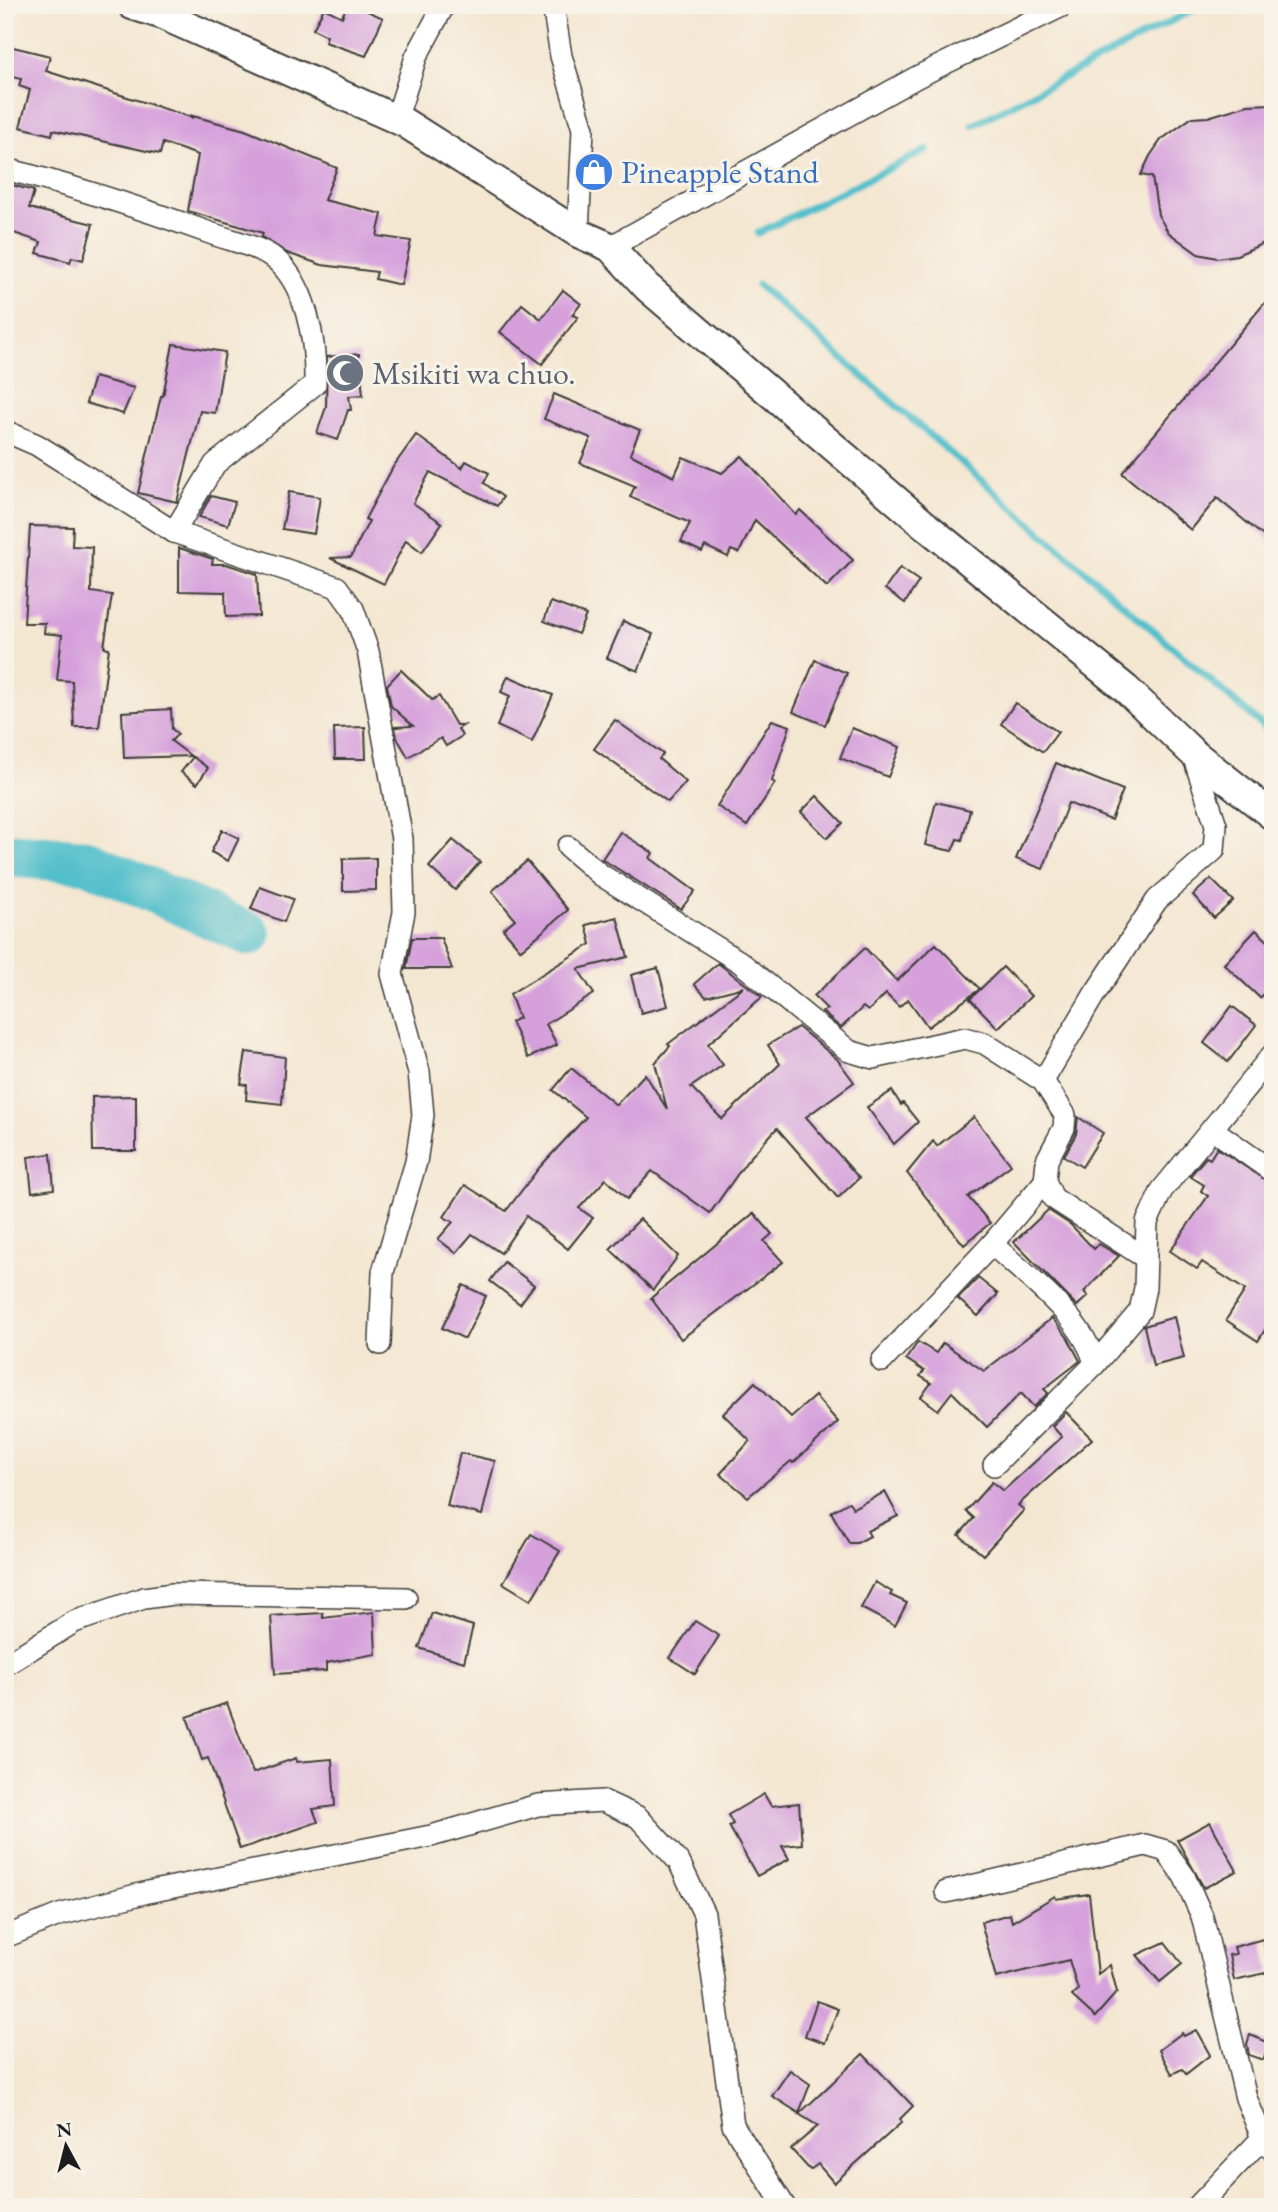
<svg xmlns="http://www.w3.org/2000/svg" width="1278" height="2212" font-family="'EB Garamond',serif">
<rect width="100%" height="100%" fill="#f7f3e8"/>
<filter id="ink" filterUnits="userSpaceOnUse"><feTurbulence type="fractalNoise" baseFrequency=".0143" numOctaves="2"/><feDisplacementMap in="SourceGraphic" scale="14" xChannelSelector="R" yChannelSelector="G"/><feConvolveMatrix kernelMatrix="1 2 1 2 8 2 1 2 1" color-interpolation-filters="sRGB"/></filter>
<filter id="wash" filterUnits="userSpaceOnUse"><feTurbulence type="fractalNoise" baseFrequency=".00686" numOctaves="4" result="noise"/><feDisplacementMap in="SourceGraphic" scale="28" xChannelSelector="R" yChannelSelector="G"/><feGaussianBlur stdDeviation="1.57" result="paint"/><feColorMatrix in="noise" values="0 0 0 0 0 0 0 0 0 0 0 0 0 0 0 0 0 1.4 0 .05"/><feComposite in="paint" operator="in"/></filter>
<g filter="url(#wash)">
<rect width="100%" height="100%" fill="#f4e7d2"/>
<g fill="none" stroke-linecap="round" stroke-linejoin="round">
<g stroke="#52bfcb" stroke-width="7">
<polyline points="973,125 1202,5"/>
<polyline points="758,233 927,150"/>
<polyline points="758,285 1273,735"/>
</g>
<polyline stroke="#52bfcb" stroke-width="44" points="5,855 86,861 249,934"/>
</g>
<g id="blocks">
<g fill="#d6a1db">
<polygon points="347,5 354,5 383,18 366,56 325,42 327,36 313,29 324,8 342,17"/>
<polygon points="5,45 50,56 46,71 193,118 189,115 245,130 337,168 324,200 382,214 377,236 411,241 401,285 375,279 377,272 322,265 287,253 262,237 263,233 188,211 198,155 163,143 160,154 53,130 52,135 20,127 30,90 19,86 21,79 5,75"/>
<polygon points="1273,104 1273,239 1237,255 1217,258 1198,254 1168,232 1158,215 1152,177 1141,175 1150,156 1161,140 1191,118 1208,117 1248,105"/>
<polygon points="5,183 34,191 29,208 93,224 83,260 72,257 70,262 37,253 41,242 5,230"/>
<polygon points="563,290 581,304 572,315 578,317 542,364 500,332 522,304 541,319"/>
<polygon points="1273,293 1273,544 1217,498 1191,530 1122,473"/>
<polygon points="173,344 225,352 215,413 200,411 177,502 138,493 161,396 163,396"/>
<polygon points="359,354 363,395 349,396 351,410 348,410 338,440 317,433 326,407 327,357"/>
<polygon points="94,377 134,388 123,414 86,403"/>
<polygon points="554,394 640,430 630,454 674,477 683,457 722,473 742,456 796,515 800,510 853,560 827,587 755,520 739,553 731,550 728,557 705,546 702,552 681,542 690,523 630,497 635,486 580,463 591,438 544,419"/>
<polygon points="416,435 462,468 466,461 489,473 484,483 503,497 497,506 430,472 413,503 442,523 422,552 406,540 384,584 330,558 351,557 369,521 365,519 393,467"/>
<polygon points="289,492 320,497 314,534 282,529"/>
<polygon points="211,496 235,502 228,525 199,517"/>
<polygon points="30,526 73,527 72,546 92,547 91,592 112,595 104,647 109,648 99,727 74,727 72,681 57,680 62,635 44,633 45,623 24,623"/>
<polygon points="179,548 213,559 212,564 226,564 257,574 259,616 226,617 225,592 179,591"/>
<polygon points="900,568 919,581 905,603 885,589"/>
<polygon points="551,602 586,615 578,634 544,621"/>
<polygon points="623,621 653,634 638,671 607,658"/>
<polygon points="815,660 847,673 825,725 793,712"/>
<polygon points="401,670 432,700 439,696 456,725 464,725 458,729 462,736 446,746 441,738 408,757 397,738 395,727 413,726 391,706 387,685"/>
<polygon points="508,676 553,695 532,742 497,726 510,696 501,692"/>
<polygon points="1015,703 1058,732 1043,752 1001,724"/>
<polygon points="171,709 172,729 178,734 171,741 191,756 124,758 122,712"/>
<polygon points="615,720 663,754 659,759 686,782 668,802 594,749"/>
<polygon points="772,720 790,726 772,781 775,783 747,826 717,806"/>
<polygon points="365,727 366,759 335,759 334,728"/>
<polygon points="852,728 900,747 888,777 840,758"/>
<polygon points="193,757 208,768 197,784 181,772"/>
<polygon points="1056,763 1123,790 1111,820 1068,803 1043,869 1016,859"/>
<polygon points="817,796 843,823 827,838 801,812"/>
<polygon points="936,802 970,810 962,840 957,839 952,851 925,845"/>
<polygon points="222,830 239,838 228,861 211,852"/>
<polygon points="620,832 653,853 650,858 695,891 681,909 602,859"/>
<polygon points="453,840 480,862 455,890 429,867"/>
<polygon points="376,858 376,890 343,891 343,859"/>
<polygon points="527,861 568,910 521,950 503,929 515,919 492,891"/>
<polygon points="1211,879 1233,901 1214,918 1193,895"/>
<polygon points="260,887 293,899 284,922 251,909"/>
<polygon points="617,917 628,957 578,969 594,994 546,1024 557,1045 528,1058 511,1022 519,1018 510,994 591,944 586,925"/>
<polygon points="1256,930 1273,946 1273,984 1260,998 1224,964"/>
<polygon points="412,938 441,938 452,969 406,969"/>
<polygon points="936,944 980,989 928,1027 908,999 899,1007 886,994 868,1011 863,1007 841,1028 822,1012 827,1009 814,996 865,948 897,981"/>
<polygon points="718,963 762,997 708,1044 723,1065 691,1087 722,1119 780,1064 768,1045 798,1027 837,1059 854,1082 806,1117 859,1178 838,1198 777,1128 747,1161 710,1213 652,1171 627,1199 606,1179 579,1208 593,1218 568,1249 526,1216 501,1253 472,1234 456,1253 438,1239 453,1222 444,1217 465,1185 506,1211 539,1168 586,1117 553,1090 571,1068 616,1105 645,1074 667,1109 655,1063 670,1046 668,1044 744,987 706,997 694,984"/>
<polygon points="1003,967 1031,996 998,1028 970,999"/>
<polygon points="658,968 668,1006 641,1013 631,975"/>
<polygon points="1232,1006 1256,1025 1228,1062 1204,1043"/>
<polygon points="246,1052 285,1057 282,1104 246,1100 247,1085 241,1084"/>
<polygon points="892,1091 901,1105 903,1103 918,1122 894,1144 867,1107"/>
<polygon points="136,1096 136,1151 93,1151 92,1097"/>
<polygon points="974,1117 1011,1165 968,1197 990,1223 964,1245 907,1173 933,1141 937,1146"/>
<polygon points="1078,1117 1103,1133 1082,1167 1064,1156 1076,1134"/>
<polygon points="1217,1148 1273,1185 1273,1317 1258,1341 1226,1320 1245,1290 1202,1262 1197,1269 1170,1251 1208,1196 1201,1191 1204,1185 1190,1176 1206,1157 1210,1159"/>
<polygon points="51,1154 54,1189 32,1192 28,1157"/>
<polygon points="1048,1210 1071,1225 1094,1249 1099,1244 1119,1256 1084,1292 1088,1296 1077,1306 1014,1242"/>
<polygon points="754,1213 772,1234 764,1241 783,1262 681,1339 651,1298"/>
<polygon points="640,1219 678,1256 653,1290 610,1249"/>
<polygon points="504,1262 534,1285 520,1304 490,1281"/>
<polygon points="978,1278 998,1294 978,1316 958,1299"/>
<polygon points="463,1285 486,1296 465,1339 442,1328"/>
<polygon points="1174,1317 1184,1358 1153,1366 1144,1326"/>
<polygon points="1052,1318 1068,1338 1080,1361 1044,1389 1048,1393 1034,1407 1021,1393 987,1427 952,1392 938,1410 921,1397 931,1383 920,1376 924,1371 906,1359 918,1342 936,1353 943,1343 984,1371"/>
<polygon points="755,1382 791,1417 815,1396 838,1422 793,1463 791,1461 748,1497 720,1474 750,1441 723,1414"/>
<polygon points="1066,1412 1092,1439 1018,1505 1024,1510 983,1555 959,1535 974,1518 966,1511 992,1482 1003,1491 1062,1437 1052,1426"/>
<polygon points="460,1453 495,1461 482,1515 447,1506"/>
<polygon points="885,1492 898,1516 867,1531 870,1536 857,1543 849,1543 831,1512 849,1502 853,1508"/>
<polygon points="531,1534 560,1551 531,1600 503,1583"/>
<polygon points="875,1582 892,1592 890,1595 907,1603 895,1626 861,1608"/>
<polygon points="374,1612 376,1654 326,1663 326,1671 275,1674 271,1616 323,1613 323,1618"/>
<polygon points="432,1613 473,1626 464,1662 419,1648"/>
<polygon points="695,1621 719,1636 695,1674 670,1658"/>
<polygon points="227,1703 253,1773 296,1758 297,1762 332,1759 335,1806 313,1809 318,1822 240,1849 208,1758 202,1760 187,1717"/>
<polygon points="764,1794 771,1806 799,1803 802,1844 782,1846 789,1859 757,1876 729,1826 733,1824 728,1815"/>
<polygon points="1210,1822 1237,1871 1204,1888 1177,1840"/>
<polygon points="1089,1894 1098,1974 1110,1965 1117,1992 1095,2017 1072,1996 1078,1990 1069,1960 996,1978 981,1922 1010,1914 1012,1922 1055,1896 1056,1899"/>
<polygon points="1263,1939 1270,1972 1234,1980 1229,1955 1236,1954 1234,1947"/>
<polygon points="1165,1942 1182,1964 1160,1982 1137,1955"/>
<polygon points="817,2001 838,2009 825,2043 805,2036"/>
<polygon points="1196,2030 1210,2055 1186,2074 1182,2069 1172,2074 1159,2050 1182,2033 1184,2036"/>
<polygon points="1250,2035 1270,2043 1263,2060 1249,2055 1247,2044"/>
<polygon points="863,2054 913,2106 900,2119 902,2122 834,2183 818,2164 810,2170 791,2149 818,2126 799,2114"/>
<polygon points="790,2070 810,2084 799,2113 772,2096"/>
</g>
</g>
</g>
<g filter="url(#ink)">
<use href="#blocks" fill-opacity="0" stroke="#3c3a37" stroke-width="2"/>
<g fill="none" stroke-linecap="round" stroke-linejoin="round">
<g stroke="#3c3a37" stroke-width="24">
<g id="street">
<polyline points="553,5 561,56 583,129 578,233"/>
<polyline points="396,120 416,57 444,5"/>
<path d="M 5,169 C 75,186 143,209 210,233 C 229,240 255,245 271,256 C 307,281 316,343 315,384 L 215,464 L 174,532"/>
<polyline points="610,247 917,77 1064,5"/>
<polyline points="5,431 37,445 174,532 337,587 353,609 368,651 402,839 404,912 392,974 419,1072 423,1115 416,1162 383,1272 380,1344"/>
<polyline points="568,847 601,875 740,962 849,1051 873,1058 965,1038 984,1043 1043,1081 1065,1115 1064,1128 1047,1160 1045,1181 1053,1198 1144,1257"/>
<polyline points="1043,1081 1094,995 1157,900 1214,850 1216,825 1192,752"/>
<polyline points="1212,1129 1273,1172"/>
<path d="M 992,1244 C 1026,1276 1084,1318 1095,1364"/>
<polyline points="882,1361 992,1244 1045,1181"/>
<polyline points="994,1465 1095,1364 1140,1311 1145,1288 1147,1222 1162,1190 1273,1054"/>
<polyline points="5,1665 74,1622 144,1598 173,1594 406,1598"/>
<polyline points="946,1892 1145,1845 1166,1851 1184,1876 1202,1916 1246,2098 1263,2140 1273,2150"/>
<polyline points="5,1937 59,1915 148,1892 431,1836 538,1805 603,1801 638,1817 679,1862 704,1914 733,2125 785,2207"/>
<polyline points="1197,2207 1270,2130"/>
</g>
</g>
<g stroke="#3c3a37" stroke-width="32">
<polyline id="secondary" points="132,5 160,14 405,123 578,233 610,247 647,287 926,526 1126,689 1192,752 1273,816"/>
</g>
<use href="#street" stroke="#fff" stroke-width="21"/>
<use href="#secondary" stroke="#fff" stroke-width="28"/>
</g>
</g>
<defs>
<g id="shop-disc" transform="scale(2.0125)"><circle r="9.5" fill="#3f7fe0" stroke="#f7f3e8"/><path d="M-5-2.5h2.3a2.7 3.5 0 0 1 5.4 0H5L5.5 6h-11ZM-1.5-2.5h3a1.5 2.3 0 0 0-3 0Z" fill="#fff"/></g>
<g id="mosque-disc" transform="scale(2.0125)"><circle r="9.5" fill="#6b7280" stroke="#f7f3e8"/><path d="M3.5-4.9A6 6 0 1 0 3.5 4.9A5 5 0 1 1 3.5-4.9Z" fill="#fff"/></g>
</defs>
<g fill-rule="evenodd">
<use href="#shop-disc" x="594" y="172"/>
<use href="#mosque-disc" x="345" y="373"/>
</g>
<g text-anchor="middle" stroke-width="6" stroke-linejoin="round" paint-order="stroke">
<g font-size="32" fill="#366cbe" stroke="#f7f3e8" text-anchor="start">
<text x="621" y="183">Pineapple Stand</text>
</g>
<g font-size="32" fill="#5b616d" stroke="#f7f3e8" text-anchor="start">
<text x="372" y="384">Msikiti wa chuo.</text>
</g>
</g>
<rect width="1278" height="2212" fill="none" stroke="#f7f3e8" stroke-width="28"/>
<g transform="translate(66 2146) rotate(353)" stroke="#f7f3e8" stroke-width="5" paint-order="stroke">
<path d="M0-5L12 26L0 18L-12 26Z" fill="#1c1c1c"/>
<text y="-10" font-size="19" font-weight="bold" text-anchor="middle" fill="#1c1c1c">N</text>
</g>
</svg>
